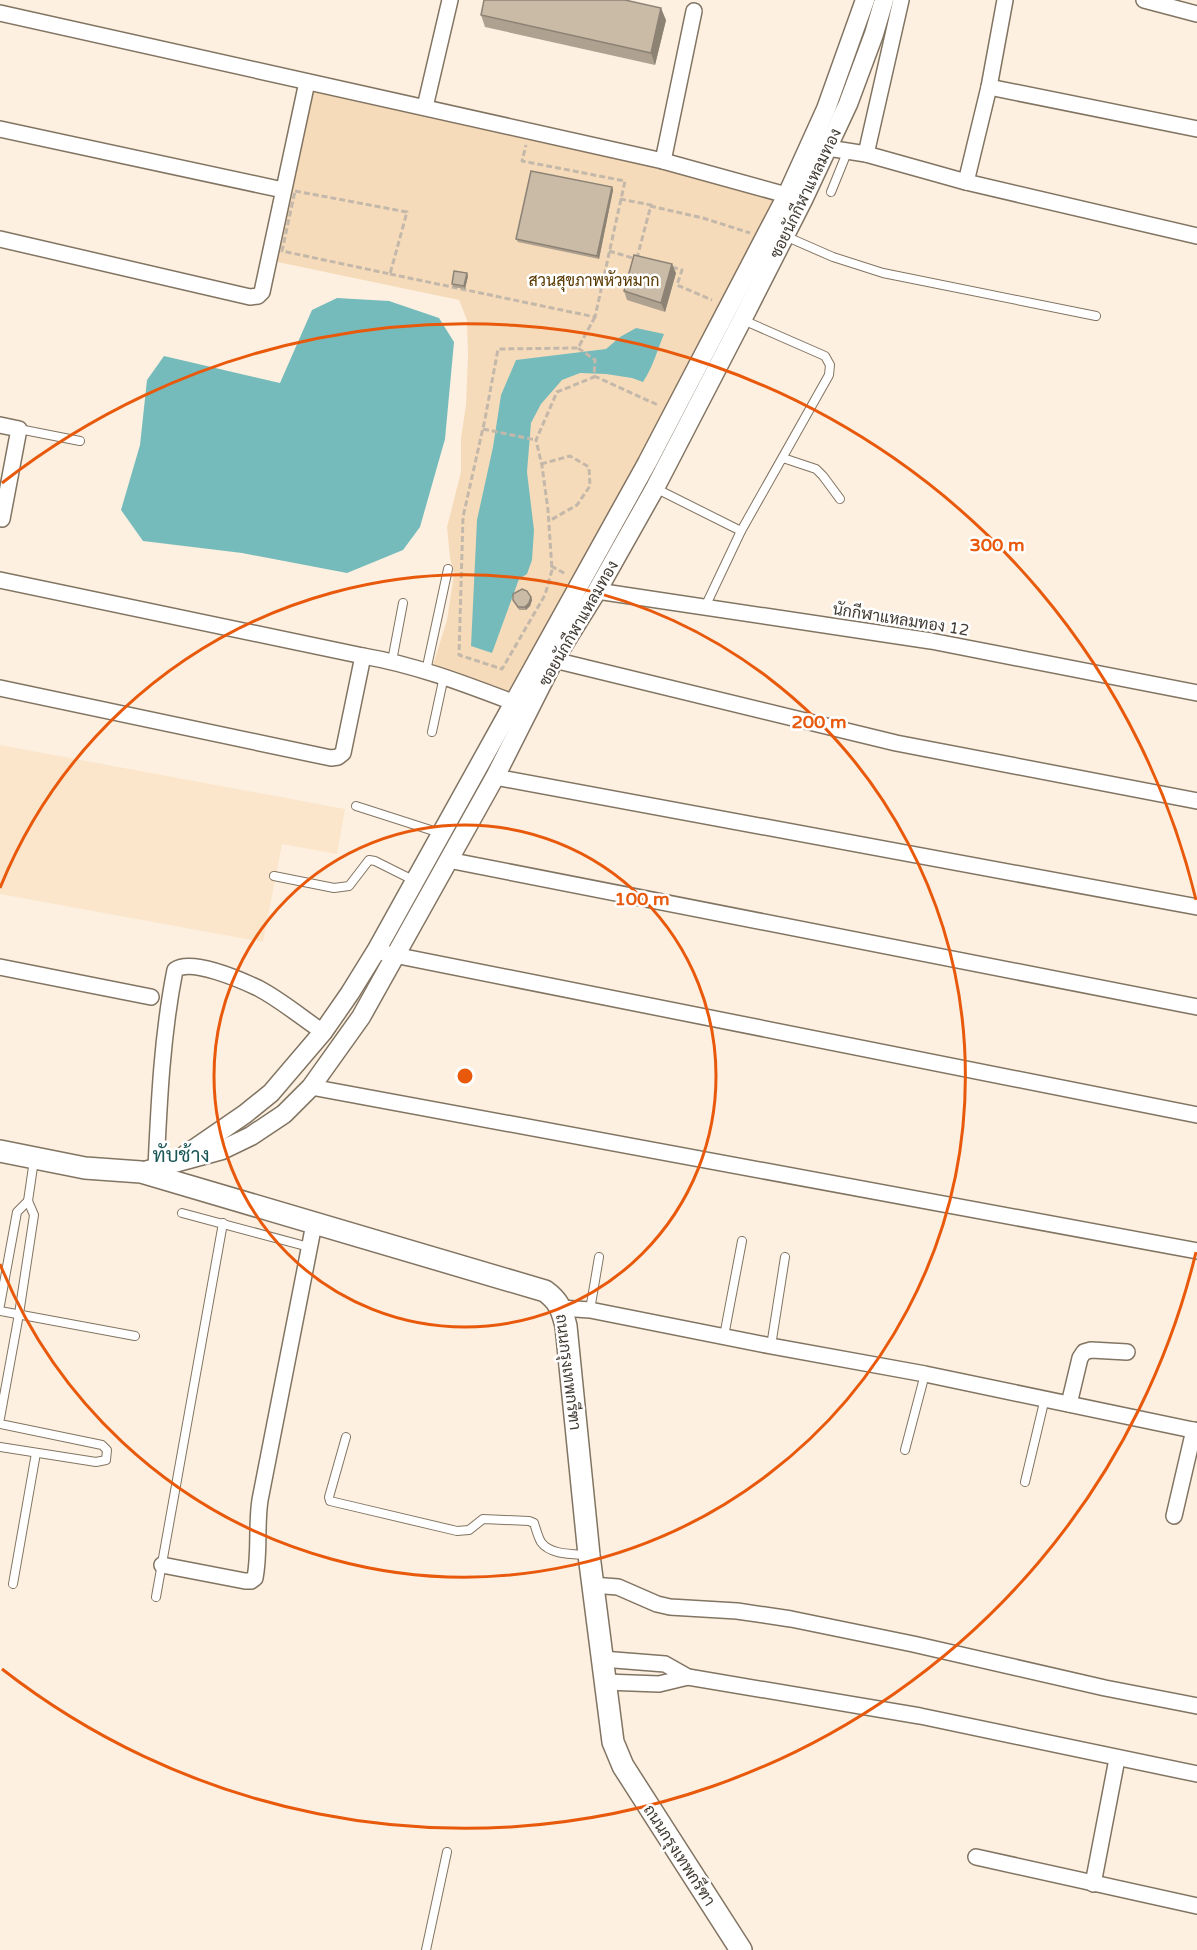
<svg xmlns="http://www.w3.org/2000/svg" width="1197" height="1950" font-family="'Varela Round',Sarabun,sans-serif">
<rect width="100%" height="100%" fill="#fdf0e0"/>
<polygon fill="#fbe6cb" points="0,745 345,809 337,854 282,844 263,942 0,894"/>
<polygon fill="#f6dbba" points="310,82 787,195 515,703 494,685 486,684 452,670 433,665 447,620 454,574 450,558 447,527 461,472 461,438 466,405 468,357 467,320 459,300 268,260"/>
<g fill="#76bbbb">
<polygon points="337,298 389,301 439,318 454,342 445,439 420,527 403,550 347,573 242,553 143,541 121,510 140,445 147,380 164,356 280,383 312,310"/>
<path d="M 636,328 L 664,334 C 657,351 653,367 643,382 L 632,378 L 606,374 L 580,373 L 562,380 L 541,404 L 531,423 L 527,472 L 534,530 L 532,560 L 527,574 L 519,579 L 492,653 L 471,646 L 477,520 L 493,447 L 501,395 L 516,360 L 606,349 L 620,337 Z"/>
</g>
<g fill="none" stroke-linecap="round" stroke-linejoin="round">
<g stroke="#827462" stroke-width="10">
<g id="service">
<polyline points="831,192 848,150"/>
<polyline points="785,236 833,257 883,273 1096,316"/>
<polyline points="19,429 80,441"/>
<polyline points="783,458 816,469 823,476 840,499"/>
<polyline points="655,488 741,531"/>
<polyline points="705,607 741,531 829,375 830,365 825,356 743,320"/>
<polyline points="392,661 403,603"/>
<polyline points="426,671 448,569"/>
<polyline points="432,732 444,676"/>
<polyline points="356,806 440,833"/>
<polyline points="274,876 334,888 349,886 369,860 375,861 415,881"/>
<polyline points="182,1213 309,1247"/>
<polyline points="0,1305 17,1212 28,1201"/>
<polyline points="590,1310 599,1257"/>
<polyline points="0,1311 135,1336"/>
<polyline points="724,1336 742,1241"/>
<polyline points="771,1346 785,1257"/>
<polyline points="0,1418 19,1314 34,1215 28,1201 34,1160"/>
<polyline points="0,1424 102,1445 107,1450 106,1460 96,1462 0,1447"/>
<path d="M 346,1437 L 329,1497 L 330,1501 L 457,1531 L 469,1530 L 483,1519 L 529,1521 L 534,1523 C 536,1529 538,1537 541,1542 C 550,1555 573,1554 587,1555"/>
<polyline points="905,1450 925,1374"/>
<polyline points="1025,1482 1045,1398"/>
<polyline points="13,1584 36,1453"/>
<polyline points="156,1597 223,1223"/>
<polyline points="426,1950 447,1852"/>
</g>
</g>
<g stroke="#827462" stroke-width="18">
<g id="minor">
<polyline points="1144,0 1197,14"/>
<polyline points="0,13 663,161 797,198"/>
<polyline points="989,87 1197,129"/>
<polyline points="425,107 450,0"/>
<polyline points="0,129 283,190"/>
<polyline points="828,148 866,154 966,182 1197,236"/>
<polyline points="866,154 901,0"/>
<polyline points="663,161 694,11"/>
<polyline points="966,182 989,87 1005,0"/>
<polyline points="0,239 250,297 258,296 262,292 307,82"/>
<polyline points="0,425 19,429 2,519"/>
<path d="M 0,580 L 363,656 C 416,665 465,684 515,703"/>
<polyline points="597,591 931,641 1197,693"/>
<polyline points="554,660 896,743 1197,801"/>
<polyline points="0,688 331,758 338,757 343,753 363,656"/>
<polyline points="495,777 1197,907"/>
<polyline points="448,860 1197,1007"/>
<polyline points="384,953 1197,1115"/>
<polyline points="0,967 151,997"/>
<polyline points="311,1087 1197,1251"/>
<path d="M 156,1168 C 159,1103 162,1035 175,970 C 191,958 241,980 258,988 C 281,1000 302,1018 323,1032"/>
<polyline points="561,1308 590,1310 771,1346 925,1374 1197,1431"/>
<polyline points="1069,1404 1080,1358 1084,1352 1091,1350 1127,1352"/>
<polyline points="1174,1516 1194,1430"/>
<path d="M 162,1565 L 245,1581 L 251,1581 L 255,1578 C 260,1552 256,1526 260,1500 L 314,1224"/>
<polyline points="592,1585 618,1587 657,1604 670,1607 737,1611 791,1619 913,1644 1105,1688 1197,1706"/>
<polyline points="602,1659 665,1664 688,1677 920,1716 1197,1774"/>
<polyline points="605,1682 659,1684 688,1677"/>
<polyline points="976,1857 1197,1906"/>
<polyline points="1093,1884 1117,1759"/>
</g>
</g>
<g stroke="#827462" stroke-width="21">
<g id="tertiary">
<polyline points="181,1158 245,1114 271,1093 323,1032 350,993 376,951 647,463 787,195 826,109 865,0"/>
<polyline points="141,1172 222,1150 251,1136 284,1114 311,1087 361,1017 495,777 554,660 597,591 655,488 742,320 803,200 848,104 874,34 884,0"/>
</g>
</g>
<g stroke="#827462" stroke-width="24">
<path id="secondary" d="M 0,1151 L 85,1168 L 141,1172 L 545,1291 C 559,1301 562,1310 566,1326 L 589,1555 L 613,1742 L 623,1766 L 741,1950"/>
</g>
<g stroke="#c3b8aa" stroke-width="3" stroke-dasharray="6 3" stroke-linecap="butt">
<polygon points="295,191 407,212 390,274 282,251"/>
<polyline points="620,199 651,205 637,258"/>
<polyline points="650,206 703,218 750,233"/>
<polyline points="609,251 636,259"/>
<polyline points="672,267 682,270 677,285 712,300"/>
<polyline points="390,274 595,317 625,181 522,161 526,145"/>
<polyline points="595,317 578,348 498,349 485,419 463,517 459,655 502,669 545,595 552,570 548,510 542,466 536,440 557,392 594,377 595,360 578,348 595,317"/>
<polyline points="594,376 658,405"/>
<polyline points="483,429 536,440"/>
<polyline points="541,464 570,456 589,467 590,486 577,505 549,521"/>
<polyline points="551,566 566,574"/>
</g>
<use href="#service" stroke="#fff" stroke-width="8"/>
<use href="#minor" stroke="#fff" stroke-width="15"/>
<use href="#tertiary" stroke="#fff" stroke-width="18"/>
<use href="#secondary" stroke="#fff" stroke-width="21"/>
</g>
<g fill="#aea190">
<polygon points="481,15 666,20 655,65 485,27"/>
<polygon points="612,187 613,190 599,259 518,242 516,239"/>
<polygon points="676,273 665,312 627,300 624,291"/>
<polygon points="468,276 465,289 453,287 452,284"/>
<polygon points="531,597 532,600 530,606 526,610 519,610 513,600"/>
</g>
<g fill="#8d8375">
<polygon points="661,8 666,20 655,65 651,53"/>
<polygon points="612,187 613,190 599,259 597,256"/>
<polygon points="672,264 676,273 665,312 661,303"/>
<polygon points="467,273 468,276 465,289 464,286"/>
<polygon points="531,597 532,600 530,606 526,610 525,607"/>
</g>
<g fill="#cabba7" stroke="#8d8375" stroke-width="1.5">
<polygon points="484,0 625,0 661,8 651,53 481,15"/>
<polygon points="531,171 612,187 597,256 516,239"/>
<polygon points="634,255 672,264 661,303 624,291"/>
<polygon points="454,271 467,273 464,286 452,284"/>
<polygon points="522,589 527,591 531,597 529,603 525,607 518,607 513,600 513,594"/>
</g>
<g fill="none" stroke="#e8590c" stroke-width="3">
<circle cx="465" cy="1076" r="251"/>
<path d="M0 888A501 501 0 1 1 0 1264"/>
<path d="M1196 1252A752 752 0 0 1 2 1669M2 483A752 752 0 0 1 1196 900"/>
</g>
<g text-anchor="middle" stroke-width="5" stroke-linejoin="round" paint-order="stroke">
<g font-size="16" fill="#403a32" stroke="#fff">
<text transform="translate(805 193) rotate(-64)" y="6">ซอยนักกีฬาแหลมทอง</text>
<text transform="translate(901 619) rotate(9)" y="6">นักกีฬาแหลมทอง 12</text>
<text transform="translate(578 623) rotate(-60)" y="6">ซอยนักกีฬาแหลมทอง</text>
<text transform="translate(569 1372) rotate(83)" y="6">ถนนกรุงเทพกรีฑา</text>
<text transform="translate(680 1855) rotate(57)" y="6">ถนนกรุงเทพกรีฑา</text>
</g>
<g font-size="16" fill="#593900" stroke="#fff">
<text x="594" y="286">สวนสุขภาพหัวหมาก</text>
</g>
<g font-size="20" fill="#1b5757" stroke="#fff">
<text x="181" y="1162">ทับช้าง</text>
</g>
</g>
<circle cx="465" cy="1076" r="9" fill="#e8590c" stroke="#fff" stroke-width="3"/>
<g font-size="18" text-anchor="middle" font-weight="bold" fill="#e8590c" stroke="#fff" stroke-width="5" stroke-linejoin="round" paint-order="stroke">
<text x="997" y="551">300 m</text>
<text x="819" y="728">200 m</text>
<text x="642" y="905">100 m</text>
</g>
</svg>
